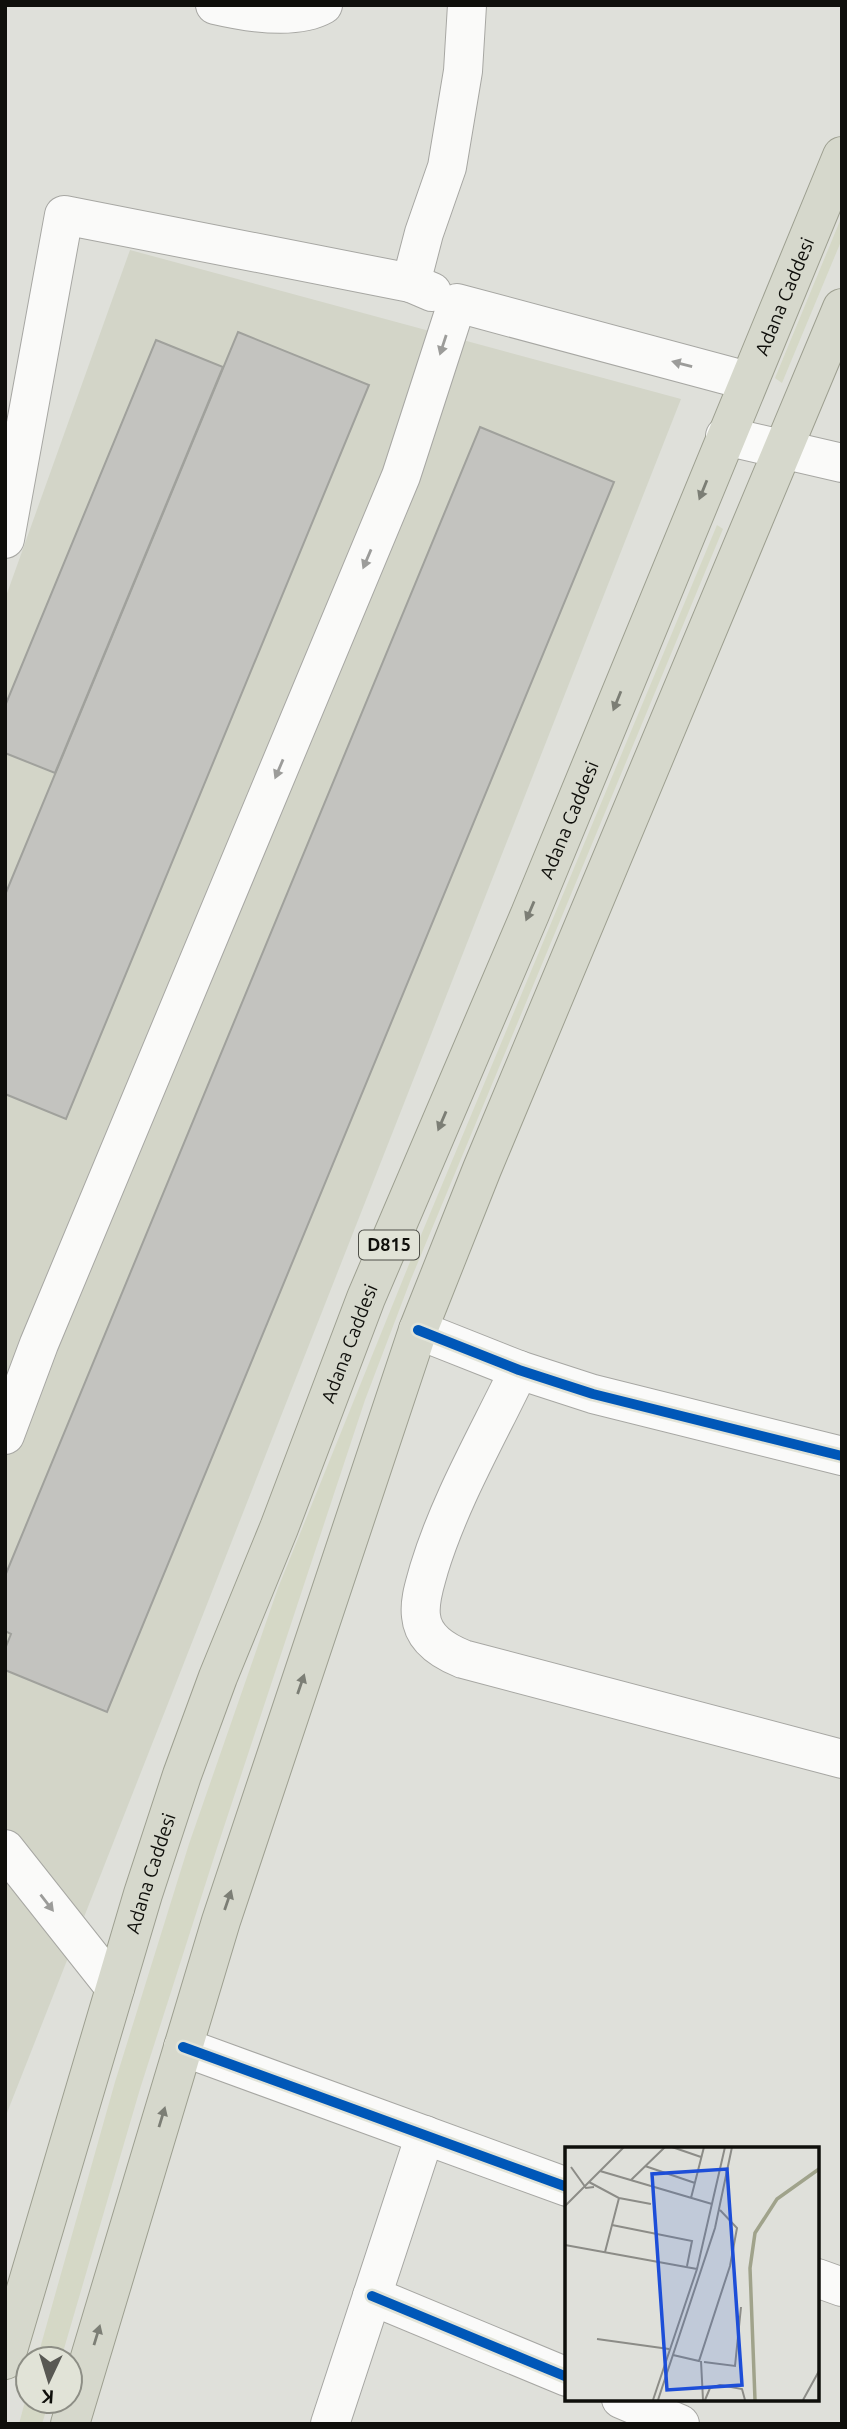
<svg xmlns="http://www.w3.org/2000/svg" width="847" height="2429" font-family="Ubuntu,sans-serif">
<rect width="100%" height="100%" fill="#dfe0da"/>
<polygon fill="#d3d5c8" points="130,250 681,399 5,2118 5,599"/>
<g fill="#d5d8c6">
<polygon points="842,216 842,239 782,383 775,378"/>
<polygon points="717,525 723,529 411,1279 365,1400 216,1851 140,2089 61,2359 37,2359 115,2082 189,1844 278,1588 414,1252"/>
<polygon points="28,2390 28,2401 49,2401 42,2424 19,2424"/>
</g>
<g fill="#c3c3bf" stroke="#a0a19c" stroke-width="2">
<polygon points="238,332 369,385 66,1119 5,1094 5,895"/>
<polygon points="156,340 223,367 55,773 5,753 5,706"/>
<polygon points="480,427 614,482 107,1712 5,1670 5,1649 11,1634 5,1631 5,1576"/>
</g>
<g fill="none" stroke-linecap="round" stroke-linejoin="round">
<g stroke="#a7a7a3" stroke-width="40">
<g id="minor">
<path d="M 215,5 C 245,12 295,21 323,5"/>
<polyline points="432,292 411,283 424,233 447,167 463,71 467,5"/>
<polyline points="725,436 842,463"/>
<polyline points="5,539 64,215 411,283"/>
<polyline points="418,1330 519,1370 593,1394 842,1456"/>
<path d="M 519,1370 C 488,1435 450,1500 429,1569 C 425,1584 419,1600 421,1616 C 423,1639 443,1651 463,1659 L 842,1759"/>
<polyline points="5,1435 39,1344 401,476 457,303 748,381"/>
<polyline points="5,1849 115,1988"/>
<polyline points="183,2047 567,2187"/>
<polyline points="817,2278 842,2287"/>
<polyline points="372,2296 567,2377"/>
<polyline points="621,2399 680,2424"/>
<polyline points="330,2424 425,2135"/>
</g>
</g>
<g stroke="#9d9f90" stroke-width="40">
<g id="highway">
<path id="s1" d="M 5,2360 L 143,1894 L 182,1775 L 218,1677 L 279,1528 L 366,1298 L 530,914 L 842,156"/>
<polyline points="70,2424 221,1921 418,1330 482,1169 842,308"/>
</g>
</g>
<use href="#minor" stroke="#fafaf9" stroke-width="38"/>
<use href="#highway" stroke="#d6d8cc" stroke-width="38"/>
<g stroke="#e1e3d7" stroke-width="15">
<g id="cycleway">
<polyline points="418,1330 519,1370 593,1394 842,1456"/>
<polyline points="183,2047 567,2187"/>
<polyline points="372,2296 567,2377"/>
</g>
</g>
<use href="#cycleway" stroke="#0057b8" stroke-width="10"/>
</g>
<defs><path id="oneway-solid" d="M-6-.8H1V-3.2L6.5 0L1 3.2V.8H-6Z" transform="scale(1.75)"/></defs>
<g fill="#9c9c9a">
<use href="#oneway-solid" transform="translate(443 345) rotate(108)"/>
<use href="#oneway-solid" transform="translate(682 364) rotate(-165)"/>
<use href="#oneway-solid" transform="translate(367 559) rotate(113)"/>
<use href="#oneway-solid" transform="translate(279 769) rotate(113)"/>
<use href="#oneway-solid" transform="translate(47 1903) rotate(52)"/>
</g>
<g fill="#7c7e75">
<use href="#oneway-solid" transform="translate(703 490) rotate(112)"/>
<use href="#oneway-solid" transform="translate(617 701) rotate(112)"/>
<use href="#oneway-solid" transform="translate(530 911) rotate(113)"/>
<use href="#oneway-solid" transform="translate(442 1121) rotate(113)"/>
<use href="#oneway-solid" transform="translate(301 1684) rotate(-71)"/>
<use href="#oneway-solid" transform="translate(228 1900) rotate(-71)"/>
<use href="#oneway-solid" transform="translate(162 2117) rotate(-73)"/>
<use href="#oneway-solid" transform="translate(97 2335) rotate(-73)"/>
</g>
<g text-anchor="middle" stroke-width="5" stroke-linejoin="round" paint-order="stroke">
<rect fill="#e1e3d7" stroke="#4e4f48" stroke-width="2" x="359" y="1230.5" width="60" height="29" rx="5"/>
<g font-size="18" font-weight="bold" fill="#0f0f0b">
<text x="389" y="1251">D815</text>
</g>
<g font-size="19" fill="#0f0f0b" stroke="#e1e3d7">
<text dy="7" stroke="none"><textPath href="#s1" startOffset="2208">Adana Caddesi</textPath></text>
<text dy="7" stroke="none"><textPath href="#s1" startOffset="1642">Adana Caddesi</textPath></text>
<text dy="7" stroke="none"><textPath href="#s1" startOffset="1074">Adana Caddesi</textPath></text>
<text dy="7" stroke="none"><textPath href="#s1" startOffset="508">Adana Caddesi</textPath></text>
</g>
</g>
<g transform="translate(565 2147)">
<rect width="254" height="254" fill="#dfe0da"/>
<path fill="none" stroke="#a0a38b" stroke-width="3.5" d="M 190,253 L 185,121 L 190,86 L 212,52 L 254,22"/>
<path fill="none" stroke="#8c8c87" stroke-width="2" d="M 107,0 L 136,10M 80,19 L 130,36M 6,20 L 21,41 L 29,40M 35,24 L 147,57M 66,33 L 100,0M 24,35 L 54,51 L 40,105M 54,51 L 86,57M 126,51 L 139,0M 0,59 L 59,0M 47,78 L 127,94 L 122,119M 0,98 L 132,122M 32,192 L 104,202M 108,208 L 134,214 L 165,119 L 172,81 L 155,63M 136,214 L 138,253M 139,215 L 170,219 L 176,160M 88,253 L 132,122 L 160,0M 93,253 L 150,81 L 167,0M 140,253 L 145,241 L 155,238 L 177,242 L 180,253M 238,253 L 254,224"/>
<path fill="#1d4ed8" fill-opacity="0.15" stroke="#1d4ed8" stroke-width="3.5" d="M 162,22 L 177,238 L 102,243 L 87,27 Z"/>
<rect width="254" height="254" fill="none" stroke="#0f0f0b" stroke-width="3.5"/>
</g>
<rect width="847" height="2429" fill="none" stroke="#0f0f0b" stroke-width="14"/>
<g transform="translate(49 2380) rotate(184)"><circle r="33" fill="#e1e3d7" stroke="#8d8e85" stroke-width="2"/>
<path d="M0-5L12 26L0 18L-12 26Z" fill="#585853"/>
<text y="-10" font-size="19" font-weight="bold" text-anchor="middle" fill="#0f0f0b">K</text>
</g>
</svg>
